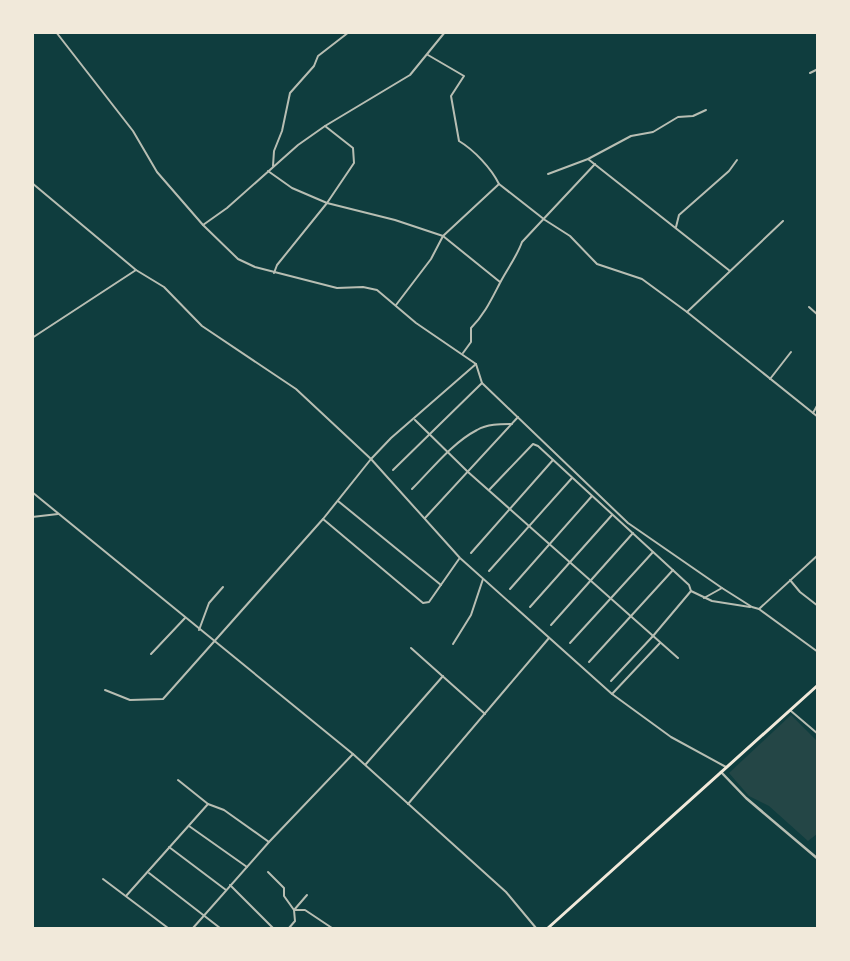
<svg xmlns="http://www.w3.org/2000/svg" width="850" height="961" font-family="Cabin,sans-serif">
<rect width="100%" height="100%" fill="#0f3d3e"/>
<polygon fill="#244646" points="791,715 817,741 817,834 808,841 769,806 749,796 729,773"/>
<g fill="none" stroke-linecap="round" stroke-linejoin="round">
<g stroke="#b8beb3" stroke-width="2">
<polyline points="56,32 133,131 157,172 203,225 238,259 255,267 337,288 363,287 377,290 416,323 476,364 482,383 628,523 722,588 752,607 759,609 818,652"/>
<path d="M 428,55 L 464,76 L 451,96 L 459,141 C 474,150 491,168 499,184 L 545,220 L 570,236 L 597,264 L 642,279 L 687,312 L 818,417"/>
<polyline points="810,73 818,69"/>
<polyline points="588,159 730,271"/>
<polyline points="273,166 274,151 282,131 290,93 314,66 318,56 349,32"/>
<polyline points="268,171 292,188 327,203 395,220 443,236 500,282"/>
<polyline points="548,174 588,159 631,136 653,132 678,117 693,116 706,110"/>
<polyline points="32,183 136,270 164,287 202,326 296,389 371,459 460,558 612,694 671,737 726,767"/>
<polyline points="203,225 227,208 298,145 325,126 410,75 445,32"/>
<polyline points="676,227 679,215 729,171 737,160"/>
<polyline points="274,273 277,265 327,203 354,163 353,148 325,126"/>
<polyline points="396,305 431,259 443,236 499,184"/>
<polyline points="809,307 818,315"/>
<polyline points="687,312 783,221"/>
<polyline points="32,338 136,270"/>
<path d="M 463,353 L 471,342 L 471,328 C 485,314 492,298 501,281 C 508,268 517,256 522,242 L 595,164"/>
<polyline points="770,379 791,352"/>
<polyline points="813,413 818,404"/>
<polyline points="415,420 468,472 678,658"/>
<polyline points="393,470 482,383"/>
<path d="M 412,489 C 432,469 452,443 477,430 C 487,424 500,424 512,424"/>
<polyline points="489,490 533,444 538,446 689,585 691,591 712,601 750,607"/>
<polyline points="32,492 353,754 506,892 536,928"/>
<polyline points="338,501 441,585"/>
<polyline points="32,517 58,514"/>
<polyline points="425,518 518,417"/>
<polyline points="323,519 423,603 429,602 459,559"/>
<polyline points="471,553 553,460"/>
<polyline points="489,571 572,478"/>
<polyline points="790,580 800,592 818,606"/>
<polyline points="510,589 592,496"/>
<polyline points="704,598 722,588"/>
<polyline points="530,607 612,515"/>
<polyline points="759,609 818,555"/>
<polyline points="551,625 633,533"/>
<polyline points="199,630 209,603 223,587"/>
<polyline points="570,643 653,552"/>
<polyline points="453,644 471,615 483,579"/>
<polyline points="411,648 485,714"/>
<polyline points="151,654 185,618"/>
<polyline points="589,662 673,570"/>
<polyline points="611,681 653,636 691,591"/>
<polyline points="105,690 130,700 163,699 323,519 371,459 391,438 476,364"/>
<polyline points="612,694 660,643"/>
<polyline points="791,711 818,734"/>
<polyline points="366,764 443,676"/>
<polyline points="178,780 208,804 224,810 269,842"/>
<polyline points="408,804 549,638"/>
<polyline points="189,826 247,867"/>
<polyline points="169,847 226,890"/>
<polyline points="268,872 284,888 284,896 294,910 305,910 332,928"/>
<polyline points="149,873 220,928"/>
<polyline points="103,879 168,928"/>
<polyline points="230,885 273,928"/>
<polyline points="126,896 208,804"/>
<polyline points="193,928 269,842 353,754"/>
<polyline points="289,928 295,921 294,910 307,895"/>
</g>
<polyline stroke="#b8beb3" stroke-width="2.5" points="721,772 746,798 818,859"/>
<polyline stroke="#f1e9da" stroke-width="3" points="548,928 818,685"/>
</g>
<rect width="850" height="961" fill="none" stroke="#f1e9da" stroke-width="68"/>
</svg>
